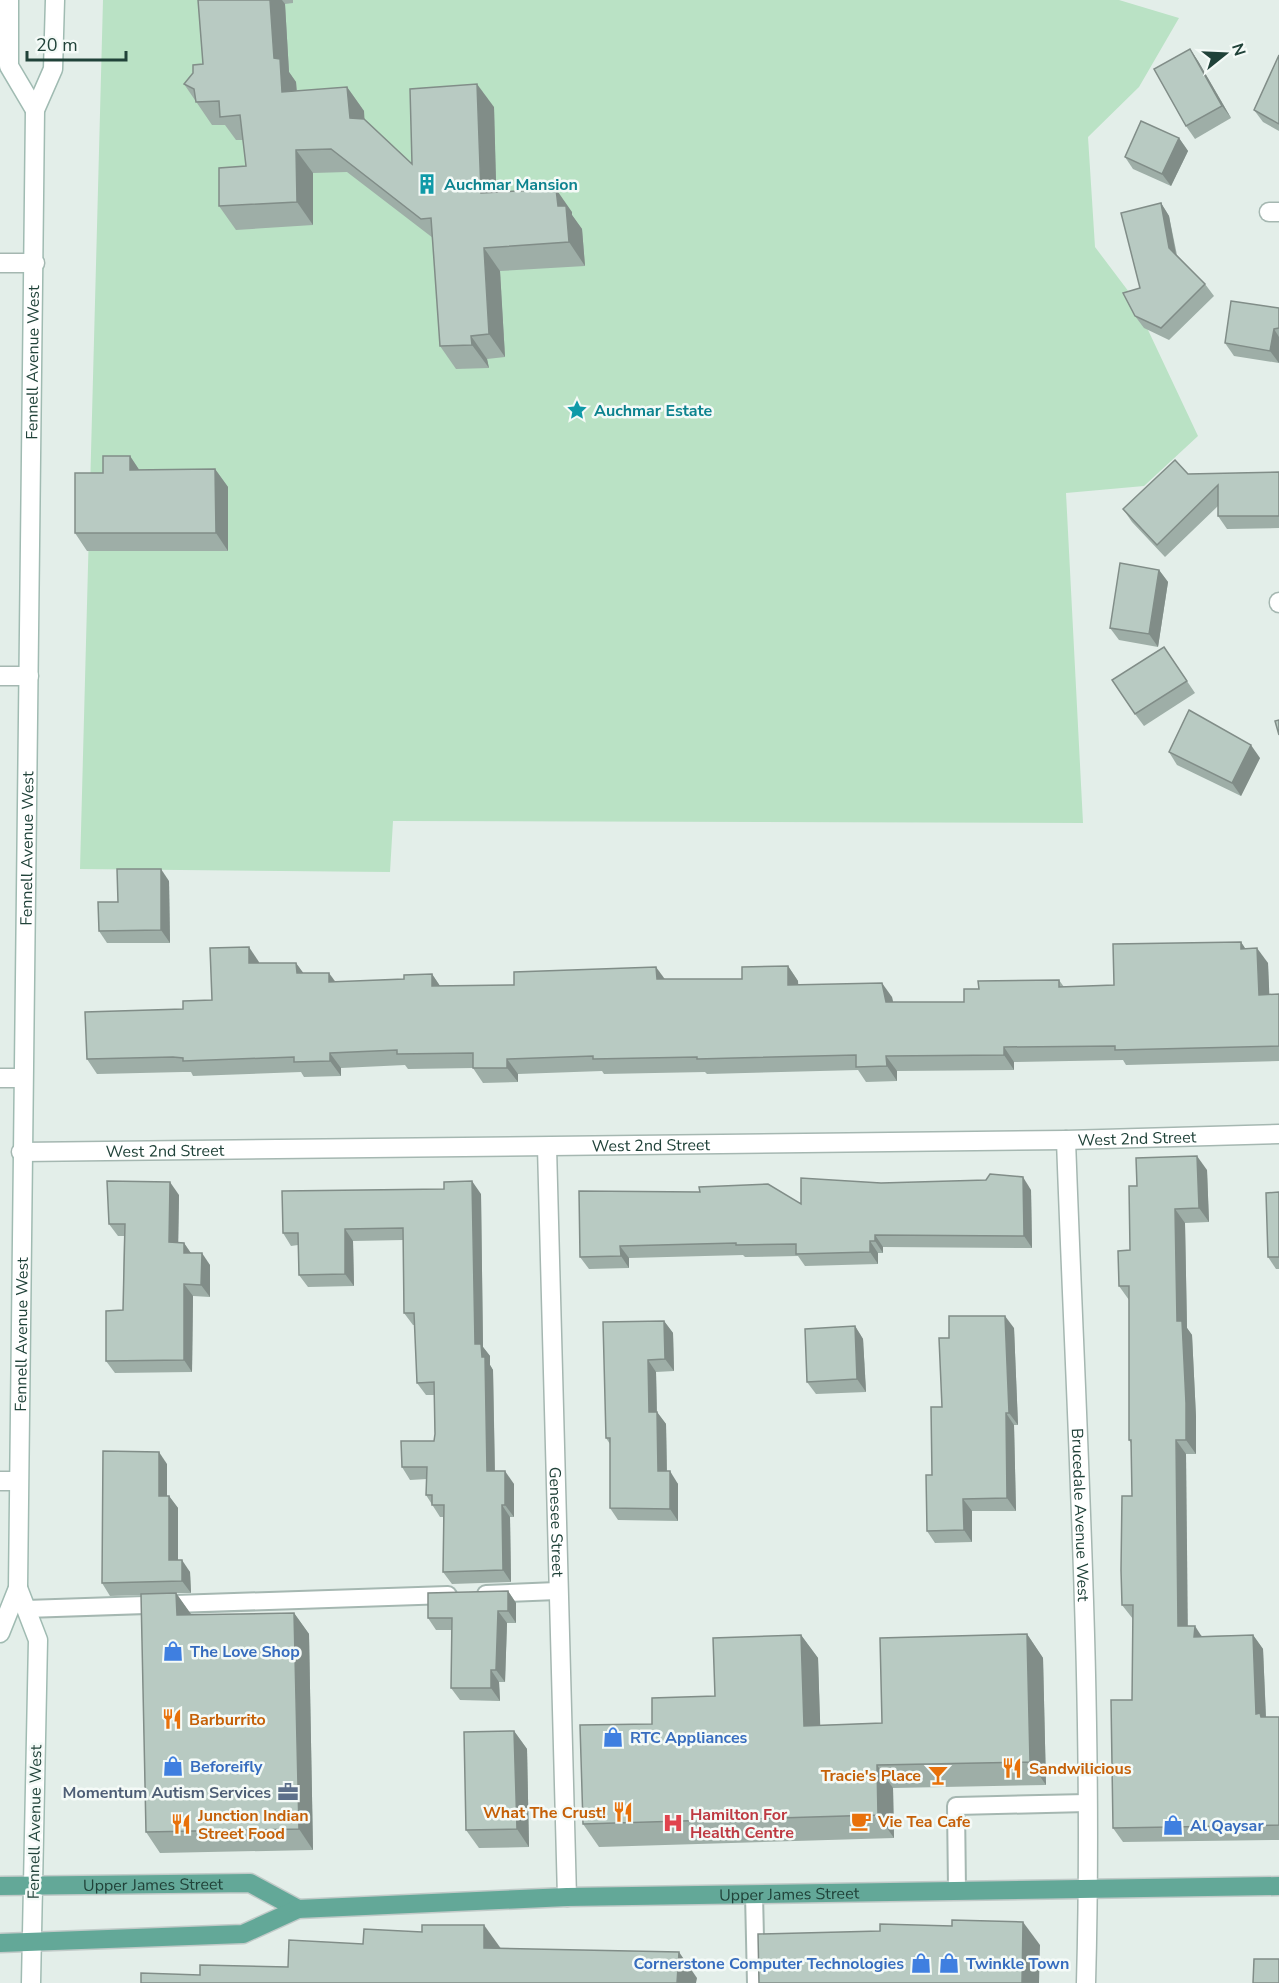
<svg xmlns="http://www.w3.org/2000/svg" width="1279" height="1983" font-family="'Nunito Sans',sans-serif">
<rect width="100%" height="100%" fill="#e3eee9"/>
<polygon fill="#bae2c5" points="103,0 1119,0 1179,18 1139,87 1088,137 1095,247 1132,296 1198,436 1144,486 1066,493 1083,823 393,821 390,872 80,869"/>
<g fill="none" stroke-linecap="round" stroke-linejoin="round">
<g stroke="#a5b7b1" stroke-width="20">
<g id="lane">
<polyline points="486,1594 557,1591"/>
<polyline points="26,1609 448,1595"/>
<polyline points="957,1890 956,1806 1087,1803"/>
<polyline points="754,1894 756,1983"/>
</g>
</g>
<g stroke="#a5b7b1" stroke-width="21">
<g id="street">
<polyline points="1269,212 1279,212"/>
<polyline points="0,263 35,263"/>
<polyline points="1279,603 1279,602"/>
<polyline points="0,676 29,676"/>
<polyline points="0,1078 22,1078"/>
<path id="s1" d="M 1066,1140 C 1076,1421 1094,1702 1086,1983"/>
<path id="s2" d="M 547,1147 L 567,1897"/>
<path id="s3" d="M 21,1152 L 1066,1140 L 1279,1134"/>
<polyline points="0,1481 18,1481"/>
</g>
</g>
<g stroke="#a0bbb2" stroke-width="21">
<g id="secondary">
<polyline points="9,0 9,66 35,110"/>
<polyline points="18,1588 38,1640 31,1983"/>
<path id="s4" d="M 0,1633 L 18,1588 L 35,110 L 53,69 L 55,0"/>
</g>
</g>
<g stroke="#c1cac8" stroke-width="21">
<g id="primary">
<path id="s5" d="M 0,1886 L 250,1883 L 298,1909"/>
<path id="s6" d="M 0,1943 L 243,1934 L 298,1909 L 567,1897 L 1279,1886"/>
</g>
</g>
<use href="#lane" stroke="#fff" stroke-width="16"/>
<use href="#street" stroke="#fff" stroke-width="18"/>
<use href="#secondary" stroke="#fff" stroke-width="18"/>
<use href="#primary" stroke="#63a898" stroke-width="18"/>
</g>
<g fill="#9eaea7">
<polygon points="198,0 293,0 293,3 285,4 289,72 296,82 297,91 347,87 364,111 364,119 412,164 494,107 496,192 572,212 572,215 582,229 585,266 500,271 505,357 487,359 489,368 456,369 440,346 433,238 347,172 313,173 313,225 236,230 219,206 246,166 243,140 236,140 225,125 212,125 184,84 203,64"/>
<polygon points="1190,49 1198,61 1231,118 1195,139 1186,126"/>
<polygon points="1279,55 1279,131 1263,122 1254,110"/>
<polygon points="1179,138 1188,151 1171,186 1133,169 1125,157"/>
<polygon points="1161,203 1169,216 1177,255 1205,284 1214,296 1169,340 1144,328 1135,316 1140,288"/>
<polygon points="1279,308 1279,363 1234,356 1225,343"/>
<polygon points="130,456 139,470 215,469 228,487 228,551 87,551 75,533 103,473"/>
<polygon points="1279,472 1279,528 1227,529 1218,516 1218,506 1165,557 1132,522 1123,509 1188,474"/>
<polygon points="1159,570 1168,582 1158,647 1119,640 1110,628"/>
<polygon points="1164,647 1195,693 1144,726 1135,714"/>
<polygon points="1169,752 1260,758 1241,796 1177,765"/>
<polygon points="169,881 170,943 107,943 99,931 118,902"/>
<polygon points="1241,942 1245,949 1268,963 1269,994 1279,994 1279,1061 1126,1065 1123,1060 1014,1062 1014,1070 897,1071 897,1081 866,1082 858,1070 707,1074 705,1072 604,1074 602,1071 518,1074 518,1082 483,1083 473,1068 408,1069 405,1065 341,1068 341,1076 304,1077 301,1072 193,1076 191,1072 183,1072 97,1074 87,1059 183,1009 212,1000 259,962 259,963 296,963 303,973 336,982 404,979 432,974 440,986 514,985 665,979 742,979 788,966 798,981 798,984 892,997 893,1002 964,1002 979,989 1059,980 1064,987 1114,985"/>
<polygon points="1207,1170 1209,1222 1185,1223 1187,1328 1192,1335 1196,1417 1196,1454 1186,1454 1187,1626 1202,1636 1253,1635 1263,1649 1266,1717 1279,1717 1279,1840 1123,1842 1113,1828 1132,1700 1133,1619 1122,1605 1132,1496 1131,1443 1129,1440 1129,1300 1119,1286 1130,1250 1137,1186"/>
<polygon points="881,1183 1031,1190 1032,1248 883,1247 883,1253 878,1253 878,1264 805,1266 798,1256 745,1257 743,1255 629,1258 629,1268 589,1269 580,1257 700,1192 801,1204"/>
<polygon points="1279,1192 1279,1269 1276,1269 1268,1257"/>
<polygon points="481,1194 483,1347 490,1356 490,1365 493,1370 495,1471 514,1484 514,1517 510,1517 511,1582 452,1584 443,1572 443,1517 440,1517 426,1495 427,1479 410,1480 402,1467 434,1441 435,1434 434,1395 426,1395 417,1383 415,1325 413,1325 404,1313 403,1240 353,1241 354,1286 308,1287 299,1275 298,1245 291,1246 283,1233"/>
<polygon points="179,1195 178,1243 184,1243 191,1253 210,1265 210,1297 193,1296 192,1372 115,1373 106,1361 123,1310 124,1236 118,1236 109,1224"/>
<polygon points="664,1321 673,1333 674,1371 656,1372 657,1412 666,1424 667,1471 678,1484 678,1521 618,1520 610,1508 610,1444 606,1438"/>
<polygon points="855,1326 863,1339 866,1392 816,1394 807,1382"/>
<polygon points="1014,1328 1018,1425 1014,1425 1016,1511 972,1511 972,1542 935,1543 927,1531 932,1475 942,1407 949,1338"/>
<polygon points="167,1464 167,1496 169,1496 178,1508 178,1560 190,1572 191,1593 176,1593 191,1615 294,1613 309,1634 313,1850 160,1853 146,1832 141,1595 110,1596 102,1583"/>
<polygon points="508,1591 516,1603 516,1623 507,1623 505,1682 499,1682 500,1701 460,1700 451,1688 452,1630 436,1630 428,1618"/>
<polygon points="1027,1634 1043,1658 1046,1785 893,1788 894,1838 599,1847 583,1824 715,1696 801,1635 818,1658 820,1725 882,1723"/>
<polygon points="514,1731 527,1749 529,1847 479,1848 466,1830"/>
</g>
<g fill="#818d88">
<polygon points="270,0 282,0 285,4 289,72 296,82 298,115 282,92 274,58"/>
<polygon points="1190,49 1198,61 1231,118 1222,106"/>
<polygon points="477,84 494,107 497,216 481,193"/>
<polygon points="347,87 364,111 366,141 350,118"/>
<polygon points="1179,138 1188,151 1171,186 1162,174"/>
<polygon points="296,150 313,173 313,225 297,202"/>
<polygon points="556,189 572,212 572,215 582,229 585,266 569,242 558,206"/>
<polygon points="1161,203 1169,216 1177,260 1169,248"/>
<polygon points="484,248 500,271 505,357 489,334"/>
<polygon points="1274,329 1279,337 1279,363 1270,351"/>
<polygon points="471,336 487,359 489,368 472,345"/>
<polygon points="130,456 142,474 130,470"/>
<polygon points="215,469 228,487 228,551 216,533"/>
<polygon points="1159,570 1168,582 1158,647 1149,634"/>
<polygon points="1251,745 1260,758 1241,796 1232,783"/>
<polygon points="161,869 169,881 170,943 161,930"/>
<polygon points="1241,942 1251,957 1241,949"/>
<polygon points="249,947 259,962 260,978 249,963"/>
<polygon points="1257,948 1268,963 1270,1010 1259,995"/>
<polygon points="296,963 307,978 297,973"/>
<polygon points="788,966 798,981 799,999 788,985"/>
<polygon points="656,967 667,982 657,979"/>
<polygon points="329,973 340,988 329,982"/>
<polygon points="432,974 442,989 432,986"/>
<polygon points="882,983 892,997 896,1017 886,1002"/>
<polygon points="1004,1047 1014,1062 1014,1070 1004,1055"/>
<polygon points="330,1053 341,1068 341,1076 330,1061"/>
<polygon points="886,1056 897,1071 897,1081 887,1066"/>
<polygon points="507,1059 518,1074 518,1082 507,1068"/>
<polygon points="1197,1156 1207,1170 1209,1222 1199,1208"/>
<polygon points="1023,1177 1031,1190 1032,1248 1024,1236"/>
<polygon points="472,1181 481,1194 483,1347 490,1356 490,1365 493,1370 495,1484 487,1471 475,1344"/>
<polygon points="170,1182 179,1195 178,1255 169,1242"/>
<polygon points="1175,1209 1185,1223 1187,1328 1192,1335 1196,1417 1196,1454 1186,1440 1177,1321"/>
<polygon points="345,1229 353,1241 354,1286 345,1274"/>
<polygon points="875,1235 883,1247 883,1253 875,1241"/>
<polygon points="870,1241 878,1253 878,1264 870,1252"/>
<polygon points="184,1243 192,1255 184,1253"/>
<polygon points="620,1246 629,1258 629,1268 621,1256"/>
<polygon points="202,1253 210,1265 210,1297 201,1285"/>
<polygon points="184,1284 193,1296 192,1372 184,1360"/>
<polygon points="1005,1316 1014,1328 1018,1425 1009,1413"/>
<polygon points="664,1321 673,1333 674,1371 665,1359"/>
<polygon points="855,1326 863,1339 866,1392 857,1379"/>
<polygon points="648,1360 656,1372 657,1424 649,1412"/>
<polygon points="657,1412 666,1424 667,1484 658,1471"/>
<polygon points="1006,1413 1014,1425 1016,1511 1007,1498"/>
<polygon points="1176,1440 1186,1454 1188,1640 1178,1626"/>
<polygon points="159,1452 167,1464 167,1508 159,1496"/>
<polygon points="505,1471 514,1484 514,1517 505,1505"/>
<polygon points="670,1471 678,1484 678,1521 670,1509"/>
<polygon points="169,1496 178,1508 178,1572 169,1560"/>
<polygon points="963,1499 972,1511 972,1542 964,1530"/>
<polygon points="502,1505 510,1517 511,1582 503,1570"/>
<polygon points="182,1560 190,1572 191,1593 182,1581"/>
<polygon points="508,1591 516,1603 516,1623 508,1611"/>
<polygon points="176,1593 191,1614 191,1636 177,1615"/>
<polygon points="498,1611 507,1623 505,1682 496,1670"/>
<polygon points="294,1613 309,1634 313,1850 299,1829"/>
<polygon points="1195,1626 1204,1640 1194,1637"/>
<polygon points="1027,1634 1043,1658 1046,1785 1030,1762"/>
<polygon points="801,1635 818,1658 821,1749 804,1726"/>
<polygon points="1253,1635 1263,1649 1266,1721 1256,1714"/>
<polygon points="491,1670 499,1682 500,1701 491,1688"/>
<polygon points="514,1731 527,1749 529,1847 517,1829"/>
<polygon points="877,1765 893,1788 894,1838 878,1815"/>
<polygon points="1023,1922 1040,1945 1039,1983 1022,1983"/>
<polygon points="484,1925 502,1950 484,1948"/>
<polygon points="679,1952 697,1978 696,1983 677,1983"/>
</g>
<g fill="#b8cac2" stroke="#818d88" stroke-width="1.5">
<polygon points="198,0 270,0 274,58 280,59 282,92 347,87 350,118 364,119 412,164 410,89 477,84 481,193 556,189 558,206 566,206 569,242 484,248 489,334 471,336 472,345 440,346 431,218 421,219 331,149 296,150 297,202 219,206 219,168 246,166 240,115 220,117 219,101 196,102 194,89 184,84 193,73 193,65 203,64"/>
<polygon points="1190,49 1222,106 1186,126 1154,69"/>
<polygon points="1279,55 1279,124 1254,110"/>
<polygon points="1141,121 1179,138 1162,174 1125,157"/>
<polygon points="1161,203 1169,248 1205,284 1161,328 1135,316 1123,293 1140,288 1121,213"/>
<polygon points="1231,301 1279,308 1279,328 1274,329 1270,351 1225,343"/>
<polygon points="103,456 130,456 130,470 215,469 216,533 75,533 75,473 103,473"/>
<polygon points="1175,460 1188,474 1279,472 1279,516 1218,516 1218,485 1157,545 1123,509"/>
<polygon points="1120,563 1159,570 1149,634 1110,628"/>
<polygon points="1164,647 1187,681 1135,714 1112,680"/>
<polygon points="1189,710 1251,745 1232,783 1169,752"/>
<polygon points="1279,720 1279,735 1275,721"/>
<polygon points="117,869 161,869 161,930 99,931 98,902 118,902"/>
<polygon points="1241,942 1241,949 1257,948 1259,995 1279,994 1279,1046 1115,1050 1115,1046 1004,1047 1004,1055 886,1056 887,1066 856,1067 856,1055 697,1059 697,1057 593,1059 593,1056 507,1059 507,1068 473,1068 473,1053 397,1054 397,1050 330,1053 330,1061 294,1062 294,1057 183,1061 183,1058 173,1057 87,1059 85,1012 183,1009 183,1001 212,1000 210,948 249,947 249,963 296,963 297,973 329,973 329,982 404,979 404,975 432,974 432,986 514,985 514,972 656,967 657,979 742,979 742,967 788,966 788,985 882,983 886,1002 964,1002 964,989 979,989 978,981 1059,980 1059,987 1114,985 1113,944"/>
<polygon points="1197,1156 1199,1208 1175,1209 1177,1321 1182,1321 1186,1403 1186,1440 1176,1440 1178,1626 1195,1626 1194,1637 1253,1635 1256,1714 1260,1713 1261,1717 1279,1717 1279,1825 1113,1828 1111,1700 1132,1700 1133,1605 1122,1605 1121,1570 1122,1496 1132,1496 1131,1440 1129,1440 1129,1286 1119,1286 1118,1251 1130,1250 1129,1186 1137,1186 1136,1158"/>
<polygon points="990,1174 1023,1177 1024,1236 875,1235 875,1241 870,1241 870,1252 796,1254 796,1244 736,1245 736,1243 620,1246 621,1256 580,1257 579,1191 700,1192 699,1187 768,1184 801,1204 801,1178 881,1183 986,1180"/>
<polygon points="107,1181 170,1182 169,1242 184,1243 184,1253 202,1253 201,1285 184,1284 184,1360 106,1361 106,1311 123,1310 125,1224 109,1224"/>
<polygon points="472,1181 475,1344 481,1344 482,1357 485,1357 487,1471 505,1471 505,1505 502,1505 503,1570 443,1572 444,1505 432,1505 432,1495 426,1495 427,1467 402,1467 401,1441 434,1441 435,1434 434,1382 417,1383 414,1313 404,1313 403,1228 345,1229 345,1274 299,1275 298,1233 283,1233 282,1191 444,1189 444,1182"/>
<polygon points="1279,1192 1279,1257 1268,1257 1266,1193"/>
<polygon points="949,1316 1005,1316 1009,1413 1006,1413 1007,1498 963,1499 964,1530 927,1531 926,1475 932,1475 931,1407 942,1407 939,1338 949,1338"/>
<polygon points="664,1321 665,1359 648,1360 649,1412 657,1412 658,1471 670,1471 670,1509 610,1508 610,1438 606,1438 603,1322"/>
<polygon points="855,1326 857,1379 807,1382 805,1329"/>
<polygon points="103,1451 159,1452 159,1496 169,1496 169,1560 182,1560 182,1581 102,1583"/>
<polygon points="508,1591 508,1611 498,1611 496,1670 491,1670 491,1688 451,1688 452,1618 428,1618 428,1593"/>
<polygon points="176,1593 177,1615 294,1613 299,1829 146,1832 141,1594"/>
<polygon points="1027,1634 1030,1762 877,1765 878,1815 583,1824 580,1725 652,1724 652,1698 715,1696 713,1638 801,1635 804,1726 882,1723 880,1638"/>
<polygon points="514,1731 517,1829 466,1830 464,1732"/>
<polygon points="952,1920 1023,1922 1022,1983 759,1983 758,1934 880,1931 880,1924 952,1926"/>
<polygon points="422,1925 484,1925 484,1948 679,1952 677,1983 141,1983 141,1973 200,1975 200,1965 288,1967 289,1940 363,1944 364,1929 422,1932"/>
<polygon points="1254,1959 1279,1959 1279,1983 1253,1983"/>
</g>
<defs>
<g id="building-bare" transform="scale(1.62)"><path d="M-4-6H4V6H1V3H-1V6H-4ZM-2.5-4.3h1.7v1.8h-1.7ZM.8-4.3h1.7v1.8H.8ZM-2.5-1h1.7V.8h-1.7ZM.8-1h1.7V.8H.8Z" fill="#0f9aa8" stroke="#f4faf7" stroke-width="2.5" paint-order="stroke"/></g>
<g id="sight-bare" transform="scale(1.62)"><path d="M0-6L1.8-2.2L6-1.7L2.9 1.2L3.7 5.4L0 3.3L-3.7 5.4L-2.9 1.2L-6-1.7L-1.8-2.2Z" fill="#0f9aa8" stroke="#f4faf7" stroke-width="2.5" paint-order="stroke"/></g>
<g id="shop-bare" transform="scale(1.62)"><path d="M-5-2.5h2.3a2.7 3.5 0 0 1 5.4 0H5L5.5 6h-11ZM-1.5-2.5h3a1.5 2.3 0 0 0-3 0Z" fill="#3f7fe0" stroke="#f4faf7" stroke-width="2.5" paint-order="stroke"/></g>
<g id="restaurant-bare" transform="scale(1.62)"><path d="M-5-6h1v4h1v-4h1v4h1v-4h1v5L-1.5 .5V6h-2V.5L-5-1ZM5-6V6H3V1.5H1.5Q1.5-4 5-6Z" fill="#e8710a" stroke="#f4faf7" stroke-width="2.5" paint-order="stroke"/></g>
<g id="bar-bare" transform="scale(1.62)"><path d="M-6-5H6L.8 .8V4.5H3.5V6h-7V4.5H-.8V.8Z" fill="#e8710a" stroke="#f4faf7" stroke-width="2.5" paint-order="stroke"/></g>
<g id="office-bare" transform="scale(1.62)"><path d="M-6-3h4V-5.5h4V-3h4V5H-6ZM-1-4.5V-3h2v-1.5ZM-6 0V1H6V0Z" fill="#5c6f8a" stroke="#f4faf7" stroke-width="2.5" paint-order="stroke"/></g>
<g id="cafe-bare" transform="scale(1.62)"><path d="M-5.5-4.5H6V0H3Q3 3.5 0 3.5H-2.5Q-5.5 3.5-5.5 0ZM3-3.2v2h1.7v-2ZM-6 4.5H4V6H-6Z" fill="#e8710a" stroke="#f4faf7" stroke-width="2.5" paint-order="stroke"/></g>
<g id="hospital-bare" transform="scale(1.62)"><path d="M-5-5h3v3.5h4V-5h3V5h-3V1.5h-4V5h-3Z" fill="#e0444e" stroke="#f4faf7" stroke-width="2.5" paint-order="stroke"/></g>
</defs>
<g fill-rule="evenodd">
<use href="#building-bare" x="427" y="184"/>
<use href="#sight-bare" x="577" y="410"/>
<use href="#shop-bare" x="173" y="1651"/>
<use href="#restaurant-bare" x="172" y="1719"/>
<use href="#shop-bare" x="613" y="1737"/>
<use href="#shop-bare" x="173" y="1766"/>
<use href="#restaurant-bare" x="1012" y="1768"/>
<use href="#bar-bare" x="938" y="1775"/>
<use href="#office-bare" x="288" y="1792"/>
<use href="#restaurant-bare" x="623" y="1812"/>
<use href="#cafe-bare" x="861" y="1821"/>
<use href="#hospital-bare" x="673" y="1823"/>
<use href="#restaurant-bare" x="181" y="1824"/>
<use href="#shop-bare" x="1173" y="1825"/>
<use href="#shop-bare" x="921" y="1963"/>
<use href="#shop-bare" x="949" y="1963"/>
</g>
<g text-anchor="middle" stroke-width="5" stroke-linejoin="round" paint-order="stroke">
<g font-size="16" font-weight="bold" fill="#0d838f" stroke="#f4faf7" text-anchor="start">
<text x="444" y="190">Auchmar Mansion</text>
<text x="594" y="416">Auchmar Estate</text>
</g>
<g font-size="16" fill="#204239" stroke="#f4faf7">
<text dy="6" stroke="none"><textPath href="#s4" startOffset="1274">Fennell Avenue West</textPath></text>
<text dy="6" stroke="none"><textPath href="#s4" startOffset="788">Fennell Avenue West</textPath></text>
<text dy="6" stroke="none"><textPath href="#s3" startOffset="1116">West 2nd Street</textPath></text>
<text dy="6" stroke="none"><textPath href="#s3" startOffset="630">West 2nd Street</textPath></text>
<text dy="6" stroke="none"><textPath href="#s3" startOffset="144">West 2nd Street</textPath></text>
<text dy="6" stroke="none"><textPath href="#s4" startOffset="302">Fennell Avenue West</textPath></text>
<text dy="6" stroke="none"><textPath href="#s1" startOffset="375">Brucedale Avenue West</textPath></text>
<text dy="6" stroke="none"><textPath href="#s2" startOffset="375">Genesee Street</textPath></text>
<text transform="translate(34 1822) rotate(-89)" y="6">Fennell Avenue West</text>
<text dy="6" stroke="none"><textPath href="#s5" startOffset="153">Upper James Street</textPath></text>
<text dy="6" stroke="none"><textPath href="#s6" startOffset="795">Upper James Street</textPath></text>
</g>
<g font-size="16" font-weight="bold" fill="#366cbe" stroke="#f4faf7" text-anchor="start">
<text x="190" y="1657">The Love Shop</text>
<text x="630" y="1743">RTC Appliances</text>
<text x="190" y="1772">Beforeifly</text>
<text x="1190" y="1831">Al Qaysar</text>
<text x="904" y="1969" text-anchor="end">Cornerstone Computer Technologies</text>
<text x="966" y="1969">Twinkle Town</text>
</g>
<g font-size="16" font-weight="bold" fill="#c56008" stroke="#f4faf7" text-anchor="start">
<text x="189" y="1725">Barburrito</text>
<text x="1029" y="1774">Sandwilicious</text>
<text x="921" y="1781" text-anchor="end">Tracie's Place</text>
<text x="606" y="1818" text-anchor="end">What The Crust!</text>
<text x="198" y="1821">Junction Indian<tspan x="198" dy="18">Street Food</tspan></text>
<text x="878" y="1827">Vie Tea Cafe</text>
</g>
<g font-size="16" font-weight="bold" fill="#4e5e75" stroke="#f4faf7" text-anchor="end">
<text x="271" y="1798">Momentum Autism Services</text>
</g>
<g font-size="16" font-weight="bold" fill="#be3a42" stroke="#f4faf7" text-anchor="start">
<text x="690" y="1820">Hamilton For<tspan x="690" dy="18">Health Centre</tspan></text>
</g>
</g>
<g transform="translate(1225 54) rotate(72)" stroke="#f4faf7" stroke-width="4.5" paint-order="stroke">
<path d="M0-4.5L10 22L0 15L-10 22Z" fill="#204239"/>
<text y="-9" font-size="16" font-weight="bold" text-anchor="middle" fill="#204239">N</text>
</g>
<path d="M27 51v9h99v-9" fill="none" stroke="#204239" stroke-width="3"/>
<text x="36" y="51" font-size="18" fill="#204239" stroke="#f4faf7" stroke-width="4.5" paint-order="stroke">20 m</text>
</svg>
